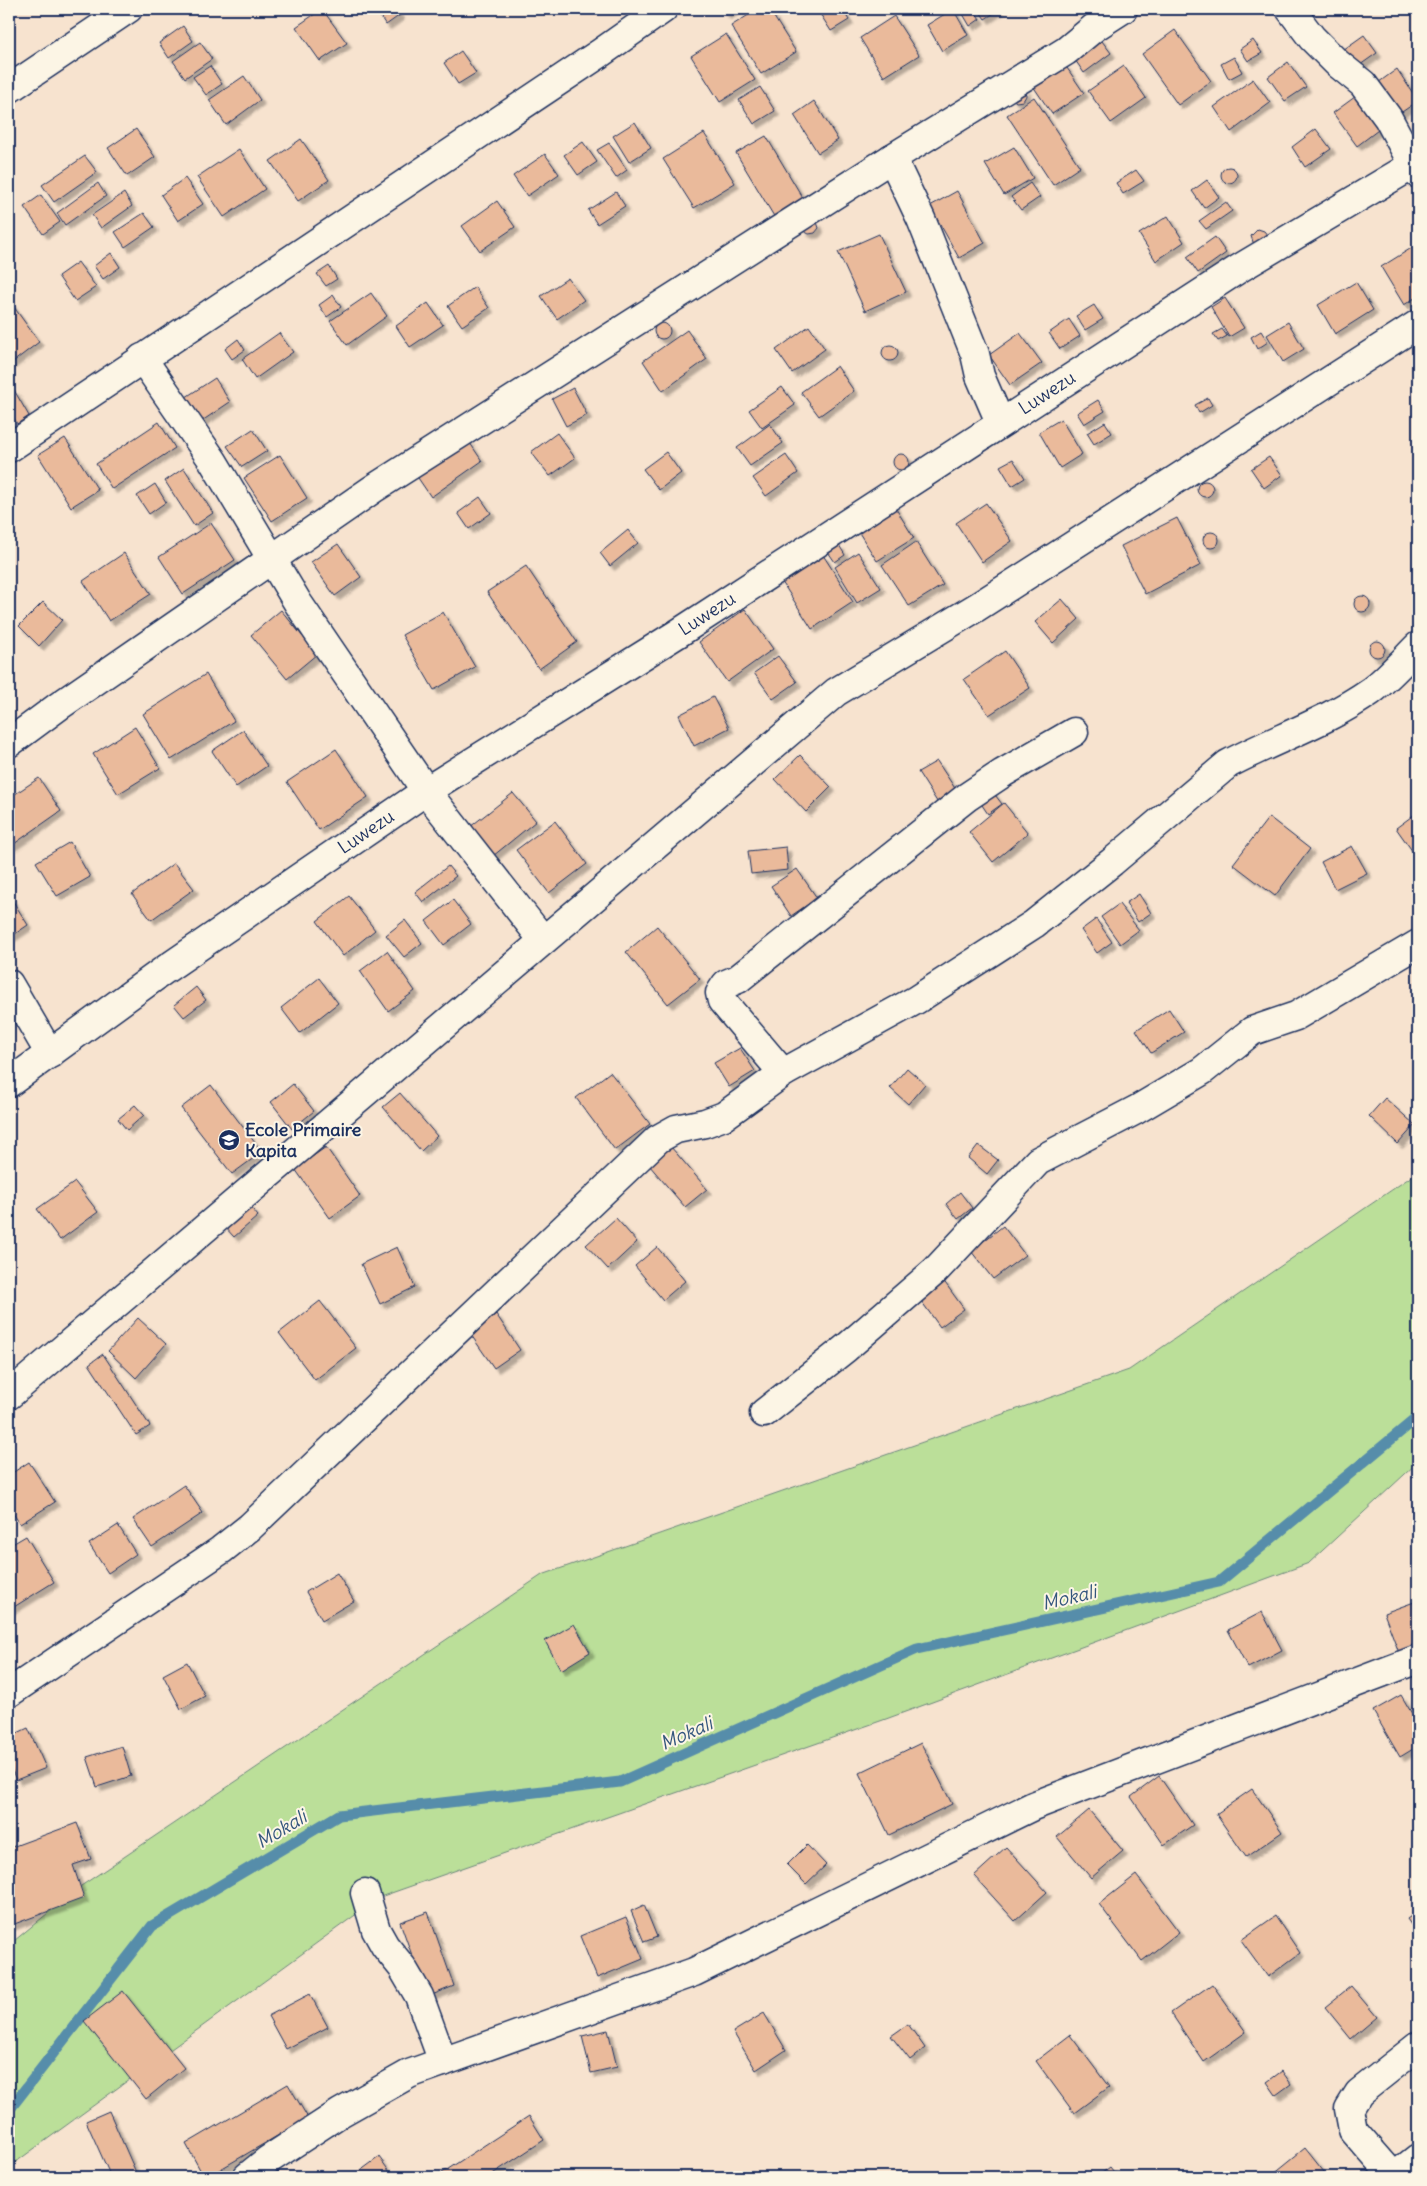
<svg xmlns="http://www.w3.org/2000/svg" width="1427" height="2186" font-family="Delius,sans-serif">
<defs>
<filter id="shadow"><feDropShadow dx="4.5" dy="4.5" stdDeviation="1" flood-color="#0004"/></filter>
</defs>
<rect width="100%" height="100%" fill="#f7e3cf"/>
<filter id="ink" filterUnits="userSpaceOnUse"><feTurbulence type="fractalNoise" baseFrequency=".02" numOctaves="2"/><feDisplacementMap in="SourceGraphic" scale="10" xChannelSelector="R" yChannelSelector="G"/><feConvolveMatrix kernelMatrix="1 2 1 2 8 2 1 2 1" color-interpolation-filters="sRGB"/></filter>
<g filter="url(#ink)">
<polygon fill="#bbdf99" stroke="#6b877c" points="1418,1172 1418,1462 1309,1563 886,1719 380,1897 9,2167 9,1945 81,1886 542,1575 1129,1370"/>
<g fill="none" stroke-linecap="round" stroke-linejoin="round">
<polyline stroke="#568daa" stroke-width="11" points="9,2110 152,1926 339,1815 620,1782 917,1649 1219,1582 1418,1417"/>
</g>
<g fill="#eaba9b" stroke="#1b2f5e" filter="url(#shadow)">
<polygon points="322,9 347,43 320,61 296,27"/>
<polygon points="375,9 395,9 400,15 386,25"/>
<polygon points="722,9 736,9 726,15"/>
<polygon points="758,9 769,9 796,52 761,74 731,26"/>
<polygon points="817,9 842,9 849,20 831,31"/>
<polygon points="953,9 968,35 942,51 927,25"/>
<polygon points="960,9 973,9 980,19 970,26"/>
<polygon points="978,9 1000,9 985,19"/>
<polygon points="894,16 919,55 884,77 860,38"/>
<polygon points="183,26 193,41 169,58 159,43"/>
<polygon points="1175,30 1211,81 1178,105 1142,54"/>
<polygon points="726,34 755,80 720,102 691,56"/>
<polygon points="1364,35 1377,53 1353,70 1340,52"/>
<polygon points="1099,37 1111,53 1084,73 1073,57"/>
<polygon points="1253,40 1262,53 1248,61 1240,49"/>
<polygon points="200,42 212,59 185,78 173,61"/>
<polygon points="461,51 476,73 458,84 444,63"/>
<polygon points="1234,57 1242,72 1229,79 1221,64"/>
<polygon points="1288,62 1306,87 1285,101 1268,77"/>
<polygon points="1065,65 1084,93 1052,114 1033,86"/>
<polygon points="210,66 222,84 206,95 193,77"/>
<polygon points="1124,66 1146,98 1111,123 1088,91"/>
<polygon points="1397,69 1418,101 1396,116 1375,85"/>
<polygon points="244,76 260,100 226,125 209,100"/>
<polygon points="1253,79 1270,103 1231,132 1214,107"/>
<polygon points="760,87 775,111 754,124 739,100"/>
<polygon points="1026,89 1026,96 1023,101 1016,102 1011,98"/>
<polygon points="1363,91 1386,124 1357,146 1333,113"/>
<polygon points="1034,97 1080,167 1053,185 1007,115"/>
<polygon points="814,101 838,140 818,153 794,115"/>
<polygon points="635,122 651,148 629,162 613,136"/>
<polygon points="136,129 155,157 127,176 108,148"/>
<polygon points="1316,129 1331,149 1305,167 1292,147"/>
<polygon points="704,133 735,183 694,208 663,159"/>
<polygon points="766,136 804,200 775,218 736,153"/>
<polygon points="301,139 329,180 298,201 270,161"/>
<polygon points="583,142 597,162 578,175 564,155"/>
<polygon points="609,143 627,170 616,178 597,150"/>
<polygon points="1014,147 1033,178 1004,195 985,164"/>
<polygon points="239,149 265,189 224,217 197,177"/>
<polygon points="545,154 559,174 527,196 513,176"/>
<polygon points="85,156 97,172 54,202 42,185"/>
<circle cx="1229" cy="175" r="8"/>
<polygon points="1136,170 1144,181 1123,194 1116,183"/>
<polygon points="185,178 203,204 178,221 161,195"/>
<polygon points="1207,180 1219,197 1204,208 1192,191"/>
<polygon points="98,183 106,196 65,225 57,213"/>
<polygon points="1030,183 1040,197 1021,210 1011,197"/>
<polygon points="957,191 985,243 959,258 930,206"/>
<polygon points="616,192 625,206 597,224 588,210"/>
<polygon points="124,193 132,206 101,228 92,215"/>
<polygon points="41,195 60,222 43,234 24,207"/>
<polygon points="497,201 515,227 480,251 462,226"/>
<polygon points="1226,202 1232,211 1206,229 1199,221"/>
<polygon points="144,213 154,227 125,247 115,232"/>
<polygon points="1168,216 1184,242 1156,261 1139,234"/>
<polygon points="817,222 819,228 815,233 809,234 803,231"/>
<polygon points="1258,229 1264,231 1268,236 1254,245 1251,236"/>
<polygon points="879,234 906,292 865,311 838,252"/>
<polygon points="1215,237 1226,253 1198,273 1187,257"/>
<polygon points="1418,244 1418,296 1404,305 1381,267"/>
<polygon points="111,253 120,267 103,279 94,266"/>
<polygon points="78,262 96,287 75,301 58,276"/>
<polygon points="329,266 337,279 326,286 317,274"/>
<polygon points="568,278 584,300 557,319 541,296"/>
<polygon points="1356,282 1373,310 1335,334 1318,305"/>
<polygon points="475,287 489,308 462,326 448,306"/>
<polygon points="371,293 387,316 347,345 330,321"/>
<polygon points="333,295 341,307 327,317 319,305"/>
<polygon points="1225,298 1244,328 1229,337 1211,307"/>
<polygon points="11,303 39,342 9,365 9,305"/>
<polygon points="428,303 443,325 410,347 396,326"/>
<polygon points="1094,305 1103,319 1085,330 1076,316"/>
<polygon points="1069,319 1080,336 1060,349 1049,333"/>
<polygon points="1288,322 1304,349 1283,362 1267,335"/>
<circle cx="662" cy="331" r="8"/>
<polygon points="809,326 825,349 792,373 776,350"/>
<polygon points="1222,329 1227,336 1218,341 1213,334"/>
<polygon points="687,330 707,359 663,391 643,361"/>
<polygon points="1261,331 1268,342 1257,349 1251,337"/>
<polygon points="279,333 293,352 255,379 242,359"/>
<polygon points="1020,333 1042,363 1010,385 989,355"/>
<polygon points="238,339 245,350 232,359 225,349"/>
<circle cx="890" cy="353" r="8"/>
<polygon points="837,366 854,391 819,416 801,392"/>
<polygon points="215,378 230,402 199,423 183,399"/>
<polygon points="782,387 795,405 762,428 749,410"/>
<polygon points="573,388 587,415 566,426 552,399"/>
<polygon points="14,390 29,416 17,424 9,409 9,393"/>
<polygon points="1208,398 1212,405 1199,413 1195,405"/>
<polygon points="1098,400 1105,411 1084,424 1077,413"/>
<polygon points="1061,419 1082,454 1060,468 1039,432"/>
<polygon points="159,422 175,448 112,489 96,464"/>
<polygon points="1105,422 1112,433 1094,444 1087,433"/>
<polygon points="770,424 783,443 750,466 737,448"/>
<polygon points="253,429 267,451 242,467 227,446"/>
<polygon points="557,433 575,458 550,476 531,452"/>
<polygon points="65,438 98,490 71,507 38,455"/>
<polygon points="468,440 482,461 431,497 416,475"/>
<polygon points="666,452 681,473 659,490 643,469"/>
<circle cx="901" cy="462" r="8"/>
<polygon points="280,455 307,498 272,521 244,478"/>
<polygon points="786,455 798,473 766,496 753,478"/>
<polygon points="1269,457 1282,475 1264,488 1251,469"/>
<polygon points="1013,459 1025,478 1012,486 1000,466"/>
<polygon points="184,468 213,513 194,526 165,481"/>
<circle cx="1205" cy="489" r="8"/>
<polygon points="155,484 166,502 149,514 137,496"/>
<polygon points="480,497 491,513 469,529 458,513"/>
<polygon points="986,503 1012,541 982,562 956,523"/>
<polygon points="893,504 914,538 877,561 856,528"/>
<polygon points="1177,518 1201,565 1145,594 1121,546"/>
<polygon points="211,523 235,560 183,594 159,557"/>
<polygon points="628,530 638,543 610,566 600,553"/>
<circle cx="1211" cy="540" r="8"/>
<polygon points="916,542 943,585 909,606 882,565"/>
<polygon points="338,544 361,577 335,596 311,562"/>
<polygon points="839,545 845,555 835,562 828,552"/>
<polygon points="858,552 881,588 857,603 835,567"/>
<polygon points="124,553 151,594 109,621 83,581"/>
<polygon points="823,555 853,602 812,629 782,582"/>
<polygon points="526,566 577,642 539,669 487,592"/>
<circle cx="1362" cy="604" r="8"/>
<polygon points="1062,599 1079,619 1053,643 1035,622"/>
<polygon points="43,602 62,620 39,646 19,626"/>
<polygon points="745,609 773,649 727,682 699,642"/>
<polygon points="281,610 317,654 287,679 251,635"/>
<polygon points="443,612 475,667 434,690 402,635"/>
<circle cx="1377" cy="649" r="8"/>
<polygon points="1005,651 1030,688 989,715 964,679"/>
<polygon points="778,656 797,682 773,699 754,673"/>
<polygon points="206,674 234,721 171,760 143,714"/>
<polygon points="713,697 729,728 694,746 679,715"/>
<polygon points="135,727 160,768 118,794 93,754"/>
<polygon points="243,730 267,766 236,787 212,751"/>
<polygon points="336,749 368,797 319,830 287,782"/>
<polygon points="800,755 831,787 806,812 775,779"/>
<polygon points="937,761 960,796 941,808 918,772"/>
<polygon points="39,778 61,811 11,846 9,842 9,798"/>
<polygon points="989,787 1002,804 988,814 976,796"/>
<polygon points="513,793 536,821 493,856 470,827"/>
<polygon points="1004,803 1028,833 993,862 969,832"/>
<polygon points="1415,814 1418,818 1418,859 1396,828"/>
<polygon points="1269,817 1310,849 1275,896 1233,864"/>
<polygon points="555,821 587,864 549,893 516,850"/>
<polygon points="70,842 90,877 57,896 36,862"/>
<polygon points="1352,846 1367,873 1335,889 1321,862"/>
<polygon points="786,847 788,870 751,874 748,851"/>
<polygon points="174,863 194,889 151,920 132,894"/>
<polygon points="448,866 456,876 423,902 415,892"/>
<polygon points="797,869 817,898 791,916 771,886"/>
<polygon points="1139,894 1151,913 1138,922 1126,903"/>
<polygon points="9,895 28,925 9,938"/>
<polygon points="349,896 375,930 343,956 317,921"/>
<polygon points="453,900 471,924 444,945 426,921"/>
<polygon points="1119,904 1139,930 1120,944 1101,917"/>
<polygon points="1096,919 1112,942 1097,953 1081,930"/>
<polygon points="405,920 422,943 404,957 386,935"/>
<polygon points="657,926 700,979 668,1004 626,952"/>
<polygon points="387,951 415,991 388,1011 360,971"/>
<polygon points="319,978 338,1003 300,1033 281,1008"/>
<polygon points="196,987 206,1000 184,1017 174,1005"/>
<polygon points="1169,1009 1184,1032 1151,1053 1136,1030"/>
<polygon points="740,1048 755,1071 729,1087 714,1063"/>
<polygon points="907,1068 925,1084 908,1104 890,1088"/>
<polygon points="610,1072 650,1124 615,1150 576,1098"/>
<polygon points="293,1084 314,1111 292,1129 271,1102"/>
<polygon points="211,1085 262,1152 232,1174 181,1108"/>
<polygon points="400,1093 437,1136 421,1151 383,1107"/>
<polygon points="1385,1098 1415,1125 1398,1144 1369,1116"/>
<polygon points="135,1105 144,1115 127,1130 118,1119"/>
<polygon points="978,1145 998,1160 987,1174 968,1158"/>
<polygon points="326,1147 360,1196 330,1218 295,1169"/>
<polygon points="671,1147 707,1189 685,1207 649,1165"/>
<polygon points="75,1182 98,1212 60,1240 37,1209"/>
<polygon points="960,1192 972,1208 958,1219 946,1204"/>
<polygon points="248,1204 258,1216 234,1237 224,1226"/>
<polygon points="616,1218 637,1242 608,1269 586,1245"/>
<polygon points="1003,1226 1025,1255 993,1279 971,1251"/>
<polygon points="397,1247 415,1287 380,1304 361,1264"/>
<polygon points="657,1247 685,1281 663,1300 635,1266"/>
<polygon points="943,1280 964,1309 940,1327 919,1298"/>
<polygon points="320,1301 356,1348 315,1380 279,1333"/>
<polygon points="496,1314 520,1350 494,1368 469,1332"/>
<polygon points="138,1318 166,1344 136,1378 108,1351"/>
<polygon points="103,1354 150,1426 136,1435 89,1364"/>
<polygon points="29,1462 55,1502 20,1524 9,1507 9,1475"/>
<polygon points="184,1485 203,1513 152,1547 133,1519"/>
<polygon points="118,1525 136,1554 108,1573 89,1544"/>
<polygon points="26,1536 54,1582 9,1610 9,1546"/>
<polygon points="337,1573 354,1601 322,1620 306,1592"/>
<polygon points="1417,1601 1418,1651 1401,1658 1384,1613"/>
<polygon points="1262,1612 1282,1650 1248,1668 1228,1630"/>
<polygon points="574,1624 590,1652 561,1670 545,1641"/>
<polygon points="187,1662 205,1696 181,1709 163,1675"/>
<polygon points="1401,1695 1418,1724 1418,1746 1400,1757 1373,1711"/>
<polygon points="28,1728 46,1768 16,1780 9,1763 9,1737"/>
<polygon points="921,1743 952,1804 889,1835 859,1773"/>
<polygon points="122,1746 131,1776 97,1787 87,1757"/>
<polygon points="1159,1776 1193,1825 1164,1845 1131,1797"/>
<polygon points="1252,1789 1282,1832 1246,1857 1216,1814"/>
<polygon points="1089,1810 1123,1851 1091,1878 1057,1837"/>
<polygon points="77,1823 91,1859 73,1865 84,1898 9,1926 9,1848"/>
<polygon points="807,1845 826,1865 806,1884 787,1865"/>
<polygon points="1006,1847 1047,1892 1015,1921 974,1876"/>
<polygon points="1136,1875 1179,1932 1142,1961 1099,1904"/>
<polygon points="644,1905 657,1937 644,1942 631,1911"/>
<polygon points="1418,1911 1418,1935 1407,1919"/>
<polygon points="428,1912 454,1986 427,1997 400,1922"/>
<polygon points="1275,1916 1300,1953 1268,1977 1241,1940"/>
<polygon points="626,1917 643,1959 597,1978 580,1936"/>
<polygon points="1212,1984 1246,2032 1204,2062 1171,2013"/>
<polygon points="1351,1986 1377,2017 1351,2039 1325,2007"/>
<polygon points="123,1991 184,2068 146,2099 84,2021"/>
<polygon points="310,1994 328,2027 286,2049 268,2016"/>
<polygon points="764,2013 786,2050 756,2070 733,2032"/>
<polygon points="908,2024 925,2048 910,2060 891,2036"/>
<polygon points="608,2030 617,2067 591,2073 582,2036"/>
<polygon points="1070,2035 1109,2087 1074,2113 1036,2061"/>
<polygon points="1282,2071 1291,2084 1276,2095 1267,2082"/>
<polygon points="288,2084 308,2118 207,2177 204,2177 186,2144"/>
<polygon points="109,2111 138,2177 111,2177 86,2121"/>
<polygon points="529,2116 544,2140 488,2177 436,2177"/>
<polygon points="1305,2148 1328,2177 1276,2177 1273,2174"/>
<polygon points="379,2157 392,2175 389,2177 352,2177"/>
<polygon points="1110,2167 1118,2177 1097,2177"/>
<polygon points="972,2172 972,2177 949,2177 949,2174"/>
</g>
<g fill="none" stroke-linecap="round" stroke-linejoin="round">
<g stroke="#1b2f5e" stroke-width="31">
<g id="street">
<polyline points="1290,9 1312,38 1337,63 1363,84 1388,118 1418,174"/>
<polyline points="9,89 128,9"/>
<polyline points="892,158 921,219 975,354 980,376 1000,422"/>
<polyline points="142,358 213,461 298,603 426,791 543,940"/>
<polyline points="9,448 599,54 663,9"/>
<polyline points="9,743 59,706 373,489 892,158 1066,51 1095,27 1123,9"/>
<polyline points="9,984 50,1054"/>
<polyline points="783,1073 722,1001 720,993 726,984 738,979 967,797 1003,773 1074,732"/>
<polyline points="9,1083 163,971 426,791 677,634 1240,268 1418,162"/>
<polyline points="9,1395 836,692 977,607 1418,324"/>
<polyline points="764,1413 846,1348 935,1271 1038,1161 1136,1110 1202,1071 1252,1031 1296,1016 1418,944"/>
<path d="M 9,1693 L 221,1550 L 250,1527 L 658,1139 L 676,1129 L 705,1123 L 724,1116 L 783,1073 L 916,1000 L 1034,924 L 1112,862 L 1228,764 C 1275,739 1327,722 1371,691 C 1388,678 1403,661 1418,646"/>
<polyline points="365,1893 376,1930 385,1946 402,1967 419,1996 443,2062"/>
<polyline points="247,2177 268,2160 340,2113 409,2074 694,1972 1033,1806 1418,1659"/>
<polyline points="1394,2177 1353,2130 1349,2109 1359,2093 1418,2046"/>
<polyline points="1394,2177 1418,2158"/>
</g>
</g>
<use href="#street" stroke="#fcf5e5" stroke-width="28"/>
</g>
</g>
<defs>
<g id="school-disc" transform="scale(1.125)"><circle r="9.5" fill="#1b2f5e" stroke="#fcf5e5"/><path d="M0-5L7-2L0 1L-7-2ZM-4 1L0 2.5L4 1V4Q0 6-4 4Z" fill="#fff"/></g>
</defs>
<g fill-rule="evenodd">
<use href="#school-disc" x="229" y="1140"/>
</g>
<g text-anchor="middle" stroke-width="4" stroke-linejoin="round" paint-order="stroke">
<g font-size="18" fill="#1b2f5e" stroke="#fcf5e5">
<text transform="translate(1047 393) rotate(-33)" y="6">Luwezu</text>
<text transform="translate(707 614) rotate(-33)" y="6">Luwezu</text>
<text transform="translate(366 832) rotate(-34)" y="6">Luwezu</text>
</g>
<g font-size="18" font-weight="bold" fill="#1b2f5e" stroke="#fcf5e5" text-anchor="start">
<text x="245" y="1136">Ecole Primaire<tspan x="245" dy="21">Kapita</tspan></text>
</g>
<g font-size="19" font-style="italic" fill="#34567e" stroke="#fcf5e5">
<text transform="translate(1069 1597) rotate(-13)" y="7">Mokali</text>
<text transform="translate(686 1733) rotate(-24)" y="7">Mokali</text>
<text transform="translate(281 1829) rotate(-31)" y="7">Mokali</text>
</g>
</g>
<rect width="1427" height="2186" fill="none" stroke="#fcf5e5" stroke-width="30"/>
<rect x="15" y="15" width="1397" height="2156" fill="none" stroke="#1b2f5e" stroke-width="2" filter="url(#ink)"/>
</svg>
